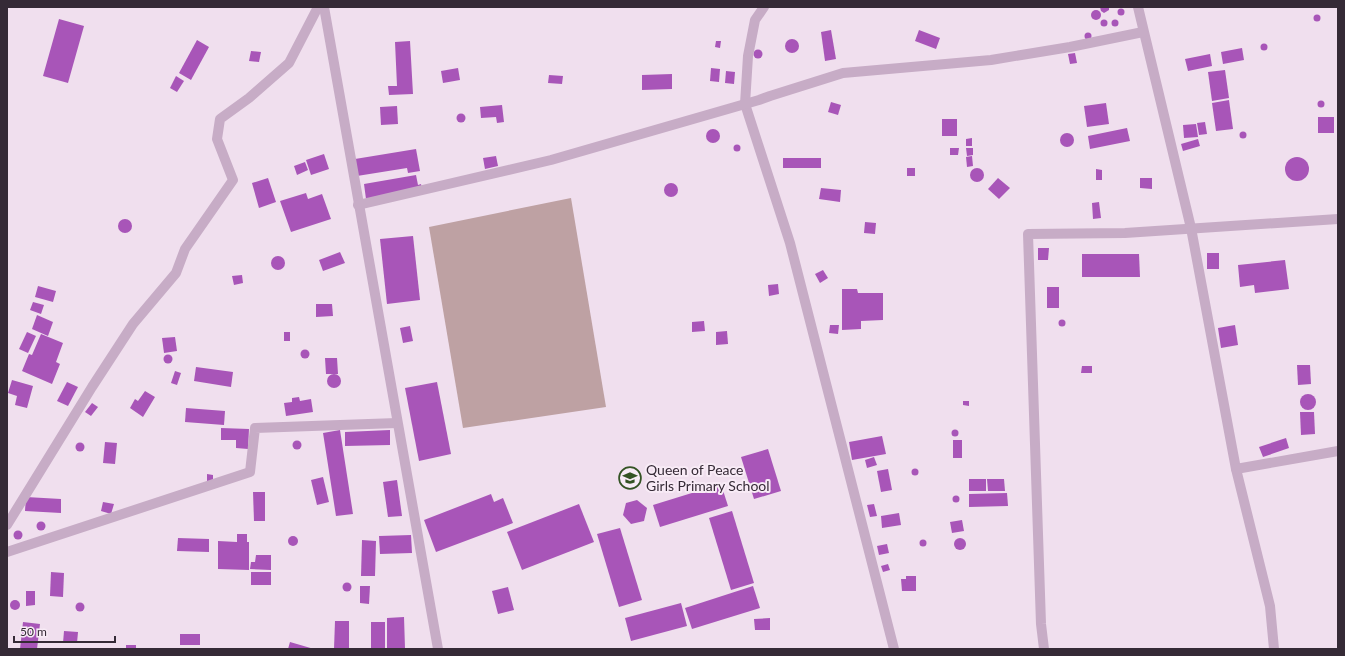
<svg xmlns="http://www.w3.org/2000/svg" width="1345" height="656" font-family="Lato,sans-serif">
<rect width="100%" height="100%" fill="#f0dfee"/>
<polygon fill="#bea1a3" points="571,198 606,407 463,428 429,227"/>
<g fill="#a855b8">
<polygon points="1100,7 1109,7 1109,10 1104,13 1101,11"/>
<circle cx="1121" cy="12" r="3.5"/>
<circle cx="1096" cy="15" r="5"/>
<circle cx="1317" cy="18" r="3.5"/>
<polygon points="59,19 84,26 68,83 43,76"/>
<circle cx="1104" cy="23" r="3.5"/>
<circle cx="1115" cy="23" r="3.5"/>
<polygon points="831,30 836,59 825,61 821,32"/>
<polygon points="919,30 940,38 936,49 915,41"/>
<circle cx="1088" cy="36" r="3.5"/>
<circle cx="792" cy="46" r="7"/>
<polygon points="197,40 209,47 191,80 179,73"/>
<polygon points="410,41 413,94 389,95 388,86 397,86 395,42"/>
<polygon points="716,41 721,41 720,48 715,47"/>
<circle cx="1264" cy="47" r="3.5"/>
<polygon points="1242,48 1244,60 1223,64 1221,52"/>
<circle cx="758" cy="54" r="4.5"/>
<polygon points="251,51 261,52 259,62 249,61"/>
<polygon points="1075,53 1077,63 1070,64 1068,54"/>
<polygon points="1210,54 1212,66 1188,71 1185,59"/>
<polygon points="458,68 460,80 443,83 441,71"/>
<polygon points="711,68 720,69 719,82 710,81"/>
<polygon points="1225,70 1229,98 1212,101 1208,72"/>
<polygon points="726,71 735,72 734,84 725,83"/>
<polygon points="672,74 672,89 642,90 642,75"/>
<polygon points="549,75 563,76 562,84 548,83"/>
<polygon points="176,76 184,81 177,92 170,88"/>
<polygon points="1229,100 1233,129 1216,131 1212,103"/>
<circle cx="1321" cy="104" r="3.5"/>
<polygon points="831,102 841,105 838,115 828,112"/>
<polygon points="1106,103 1109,124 1087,127 1084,106"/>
<polygon points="502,105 504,122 497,123 496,117 481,118 480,107"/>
<polygon points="397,106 398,124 381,125 380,107"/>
<circle cx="461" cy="118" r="4.5"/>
<rect x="1318" y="117" width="16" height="16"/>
<rect x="942" y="119" width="15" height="17"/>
<polygon points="1205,122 1207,134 1199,135 1197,123"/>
<polygon points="1196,124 1198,137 1184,138 1183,125"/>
<polygon points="1127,128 1130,141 1090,149 1088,136"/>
<circle cx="713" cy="136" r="7"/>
<circle cx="1243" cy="135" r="3.5"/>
<circle cx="1067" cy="140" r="7"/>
<polygon points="972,138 972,146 966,146 966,139"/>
<polygon points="1198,139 1200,146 1183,151 1181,144"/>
<circle cx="737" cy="148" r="3.5"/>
<polygon points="950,148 959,148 958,155 950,155"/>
<polygon points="966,148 973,148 973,155 967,156"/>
<polygon points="416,149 420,171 408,173 407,168 357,176 355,159"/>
<polygon points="324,154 329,169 311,175 306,160"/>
<polygon points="496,156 498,166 485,169 483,158"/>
<polygon points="972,156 973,166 967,167 966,157"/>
<circle cx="1297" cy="169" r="12"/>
<rect x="783" y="158" width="38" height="10"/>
<polygon points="305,162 308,170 297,175 294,166"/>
<rect x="907" y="168" width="8" height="8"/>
<circle cx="977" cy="175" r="7"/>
<polygon points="1096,169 1102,170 1102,180 1096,180"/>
<polygon points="416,175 418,185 421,184 422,189 366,199 364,184"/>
<polygon points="268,178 276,202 259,208 252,183"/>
<polygon points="998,178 1010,188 999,199 988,189"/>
<polygon points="1140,178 1152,178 1152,189 1140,188"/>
<circle cx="671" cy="190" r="7"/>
<polygon points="821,188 841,190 840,202 819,199"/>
<polygon points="306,193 308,199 322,194 331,219 291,232 280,201"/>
<polygon points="1099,202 1101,218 1093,219 1092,203"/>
<circle cx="125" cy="226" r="7"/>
<polygon points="865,222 876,223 875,234 864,233"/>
<polygon points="413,236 420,300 387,304 380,239"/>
<polygon points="1038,248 1049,248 1048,260 1038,260"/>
<polygon points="340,252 345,263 323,271 319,260"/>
<rect x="1207" y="253" width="12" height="16"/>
<polygon points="1082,254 1139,254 1140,277 1082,277"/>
<circle cx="278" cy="263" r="7"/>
<polygon points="1285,260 1289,289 1255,293 1254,285 1240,287 1238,265"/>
<polygon points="823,270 828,278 820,283 815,274"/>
<polygon points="242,275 243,283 234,285 232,276"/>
<polygon points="778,284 779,294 769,296 768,285"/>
<polygon points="38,286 56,291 53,302 35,297"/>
<rect x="1047" y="287" width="12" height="21"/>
<polygon points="842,289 857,289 858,293 883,293 883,320 861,321 861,329 842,330"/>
<polygon points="33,302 44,305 41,314 30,310"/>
<polygon points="316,304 332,304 333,316 316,317"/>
<polygon points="37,315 53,322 48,336 32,329"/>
<circle cx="1062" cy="323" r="3.5"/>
<polygon points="704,321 705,331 692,332 692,322"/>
<polygon points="830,325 839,325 838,334 829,333"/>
<polygon points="1235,325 1238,345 1221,348 1218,328"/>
<polygon points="410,326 413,341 403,343 400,328"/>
<polygon points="727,331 728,344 716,345 716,332"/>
<polygon points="27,332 36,336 28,353 19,349"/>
<rect x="284" y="332" width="6" height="9"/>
<polygon points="41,334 63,343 56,362 60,364 52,384 22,371 29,354 32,355"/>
<polygon points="175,337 177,351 164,353 162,338"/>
<circle cx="305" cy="354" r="4.5"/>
<circle cx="168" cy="359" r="4.5"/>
<polygon points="325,358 337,358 338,374 326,374"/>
<polygon points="1297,365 1310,365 1311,384 1298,385"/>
<polygon points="1082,366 1092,366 1092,373 1081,373"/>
<polygon points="196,367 233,372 231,387 194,381"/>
<polygon points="175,371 181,373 177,385 171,383"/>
<circle cx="334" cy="381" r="7"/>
<polygon points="12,380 33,386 27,408 15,405 17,396 8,393"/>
<polygon points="67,382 78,387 68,406 57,401"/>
<polygon points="437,382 451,454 419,461 405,388"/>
<polygon points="145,391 155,397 143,417 130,408 135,399 138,401"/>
<circle cx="1308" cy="402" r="8"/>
<polygon points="299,397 300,401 311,399 313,412 286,416 284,403 292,402 292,398"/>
<polygon points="963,401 969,401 969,406 963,405"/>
<polygon points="92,403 98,407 91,416 85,412"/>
<polygon points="186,408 225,411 224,425 185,422"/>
<polygon points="1300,412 1314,412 1315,434 1301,435"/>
<polygon points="221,428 249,429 248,449 236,448 236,440 221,440"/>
<circle cx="955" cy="433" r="3.5"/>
<polygon points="340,430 353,514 336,516 323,433"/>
<polygon points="390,430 390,445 345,446 345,432"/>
<polygon points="882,436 886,454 852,460 849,442"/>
<polygon points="1286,438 1289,448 1263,457 1259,447"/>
<rect x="953" y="440" width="9" height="18"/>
<circle cx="297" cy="445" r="4.5"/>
<polygon points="105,442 117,443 115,464 103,463"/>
<circle cx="80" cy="447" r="4.5"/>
<polygon points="768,449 781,491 754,499 741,457"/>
<polygon points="874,457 877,465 867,468 865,460"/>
<circle cx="915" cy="472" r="3.5"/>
<polygon points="888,469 892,490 881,492 877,471"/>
<polygon points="207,474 213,475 213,482 207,482"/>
<polygon points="323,477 329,502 317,505 311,480"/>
<rect x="969" y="479" width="17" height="12"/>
<polygon points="987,479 1004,479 1005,491 988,491"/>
<polygon points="397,480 402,516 388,517 383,482"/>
<polygon points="721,484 728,506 660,527 653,505"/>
<polygon points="253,492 265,492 265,521 254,521"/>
<polygon points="1007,493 1008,506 969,507 969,494"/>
<polygon points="491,494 494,502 503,498 513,523 436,552 424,520"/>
<circle cx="956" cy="499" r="3.5"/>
<polygon points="26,497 61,499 61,513 25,511"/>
<polygon points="637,500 647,508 644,521 631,524 623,515 626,503"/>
<polygon points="103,502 114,504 111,514 101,511"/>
<polygon points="579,504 594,542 522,570 507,532"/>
<polygon points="874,504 877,516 870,517 867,505"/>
<polygon points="732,511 754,583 731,590 709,518"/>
<polygon points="899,513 901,525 882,528 881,516"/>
<polygon points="962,520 964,531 952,533 950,522"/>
<circle cx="41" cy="526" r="4.5"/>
<polygon points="620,528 642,600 619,607 597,534"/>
<circle cx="18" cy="535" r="4.5"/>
<polygon points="237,534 247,534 247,542 249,542 249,570 218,569 218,541 237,542"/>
<polygon points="411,535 412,553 380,554 379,536"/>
<circle cx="293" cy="541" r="5"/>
<polygon points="178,538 209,539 209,552 177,551"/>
<circle cx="960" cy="544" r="6"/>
<circle cx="923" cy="543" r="3.5"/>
<polygon points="362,540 376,541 375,576 361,576"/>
<polygon points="887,544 889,553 879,555 877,546"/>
<polygon points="256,555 271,555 271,570 250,569 251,562 255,562"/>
<polygon points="888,564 890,570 883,572 881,566"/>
<polygon points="51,572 64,573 63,597 50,596"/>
<rect x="251" y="572" width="20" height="13"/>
<polygon points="906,576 916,576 916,591 902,591 901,579 906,579"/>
<circle cx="347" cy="587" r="4.5"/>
<polygon points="360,586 370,586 369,604 360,603"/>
<polygon points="753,586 760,608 692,629 685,608"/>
<polygon points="508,587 514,610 498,614 492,591"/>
<polygon points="26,591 35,591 35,605 26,606"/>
<circle cx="15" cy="605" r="5"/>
<circle cx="80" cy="607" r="4.5"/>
<polygon points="681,603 687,626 631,641 625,618"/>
<polygon points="404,617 405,649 387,649 387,618"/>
<polygon points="770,618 770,630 755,630 754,619"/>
<polygon points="335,621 349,621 349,649 334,649"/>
<polygon points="23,622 40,624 37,649 20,649"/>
<rect x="371" y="622" width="14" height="27"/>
<polygon points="64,631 78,632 77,643 63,643"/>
<rect x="180" y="634" width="20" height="11"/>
<polygon points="290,642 314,649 288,649"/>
<rect x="126" y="645" width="10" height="4"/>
</g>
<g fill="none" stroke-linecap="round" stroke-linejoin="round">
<g stroke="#c7acc6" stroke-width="10">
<polyline points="324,7 438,649"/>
<polyline points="764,7 755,20 748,56 745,104 790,243 894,649"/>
<polyline points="1138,7 1191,228 1236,469 1270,606 1274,649"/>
<polyline points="358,205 551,160 759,100 770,96 843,73 991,60 1070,47 1143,32"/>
<polyline points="1236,469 1338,451"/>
<polyline points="7,525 92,387 133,324 176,273 185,249 233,180 217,139 220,119 249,98 289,63 318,7"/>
<polyline points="7,552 250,472 255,428 397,423"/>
<polyline points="1044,649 1041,624 1028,234 1125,233 1338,219"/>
</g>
</g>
<defs>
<g id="school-ring" transform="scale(1.15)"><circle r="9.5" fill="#f8ebf6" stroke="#345324" stroke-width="1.5"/><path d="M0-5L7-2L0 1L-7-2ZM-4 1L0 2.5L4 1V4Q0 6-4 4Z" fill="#345324"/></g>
</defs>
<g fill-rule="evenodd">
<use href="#school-ring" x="630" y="478"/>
</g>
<g text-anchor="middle" stroke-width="4" stroke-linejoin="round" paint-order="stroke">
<g font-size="14" fill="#352a36" stroke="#f8ebf6" text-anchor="start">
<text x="646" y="475">Queen of Peace<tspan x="646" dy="16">Girls Primary School</tspan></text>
</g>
</g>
<rect width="1345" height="656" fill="none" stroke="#352a36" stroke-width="16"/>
<path d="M14 636v6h101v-6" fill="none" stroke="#352a36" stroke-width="2"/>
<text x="20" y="636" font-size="12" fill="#352a36" stroke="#f8ebf6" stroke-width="3" paint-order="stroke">50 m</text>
</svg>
